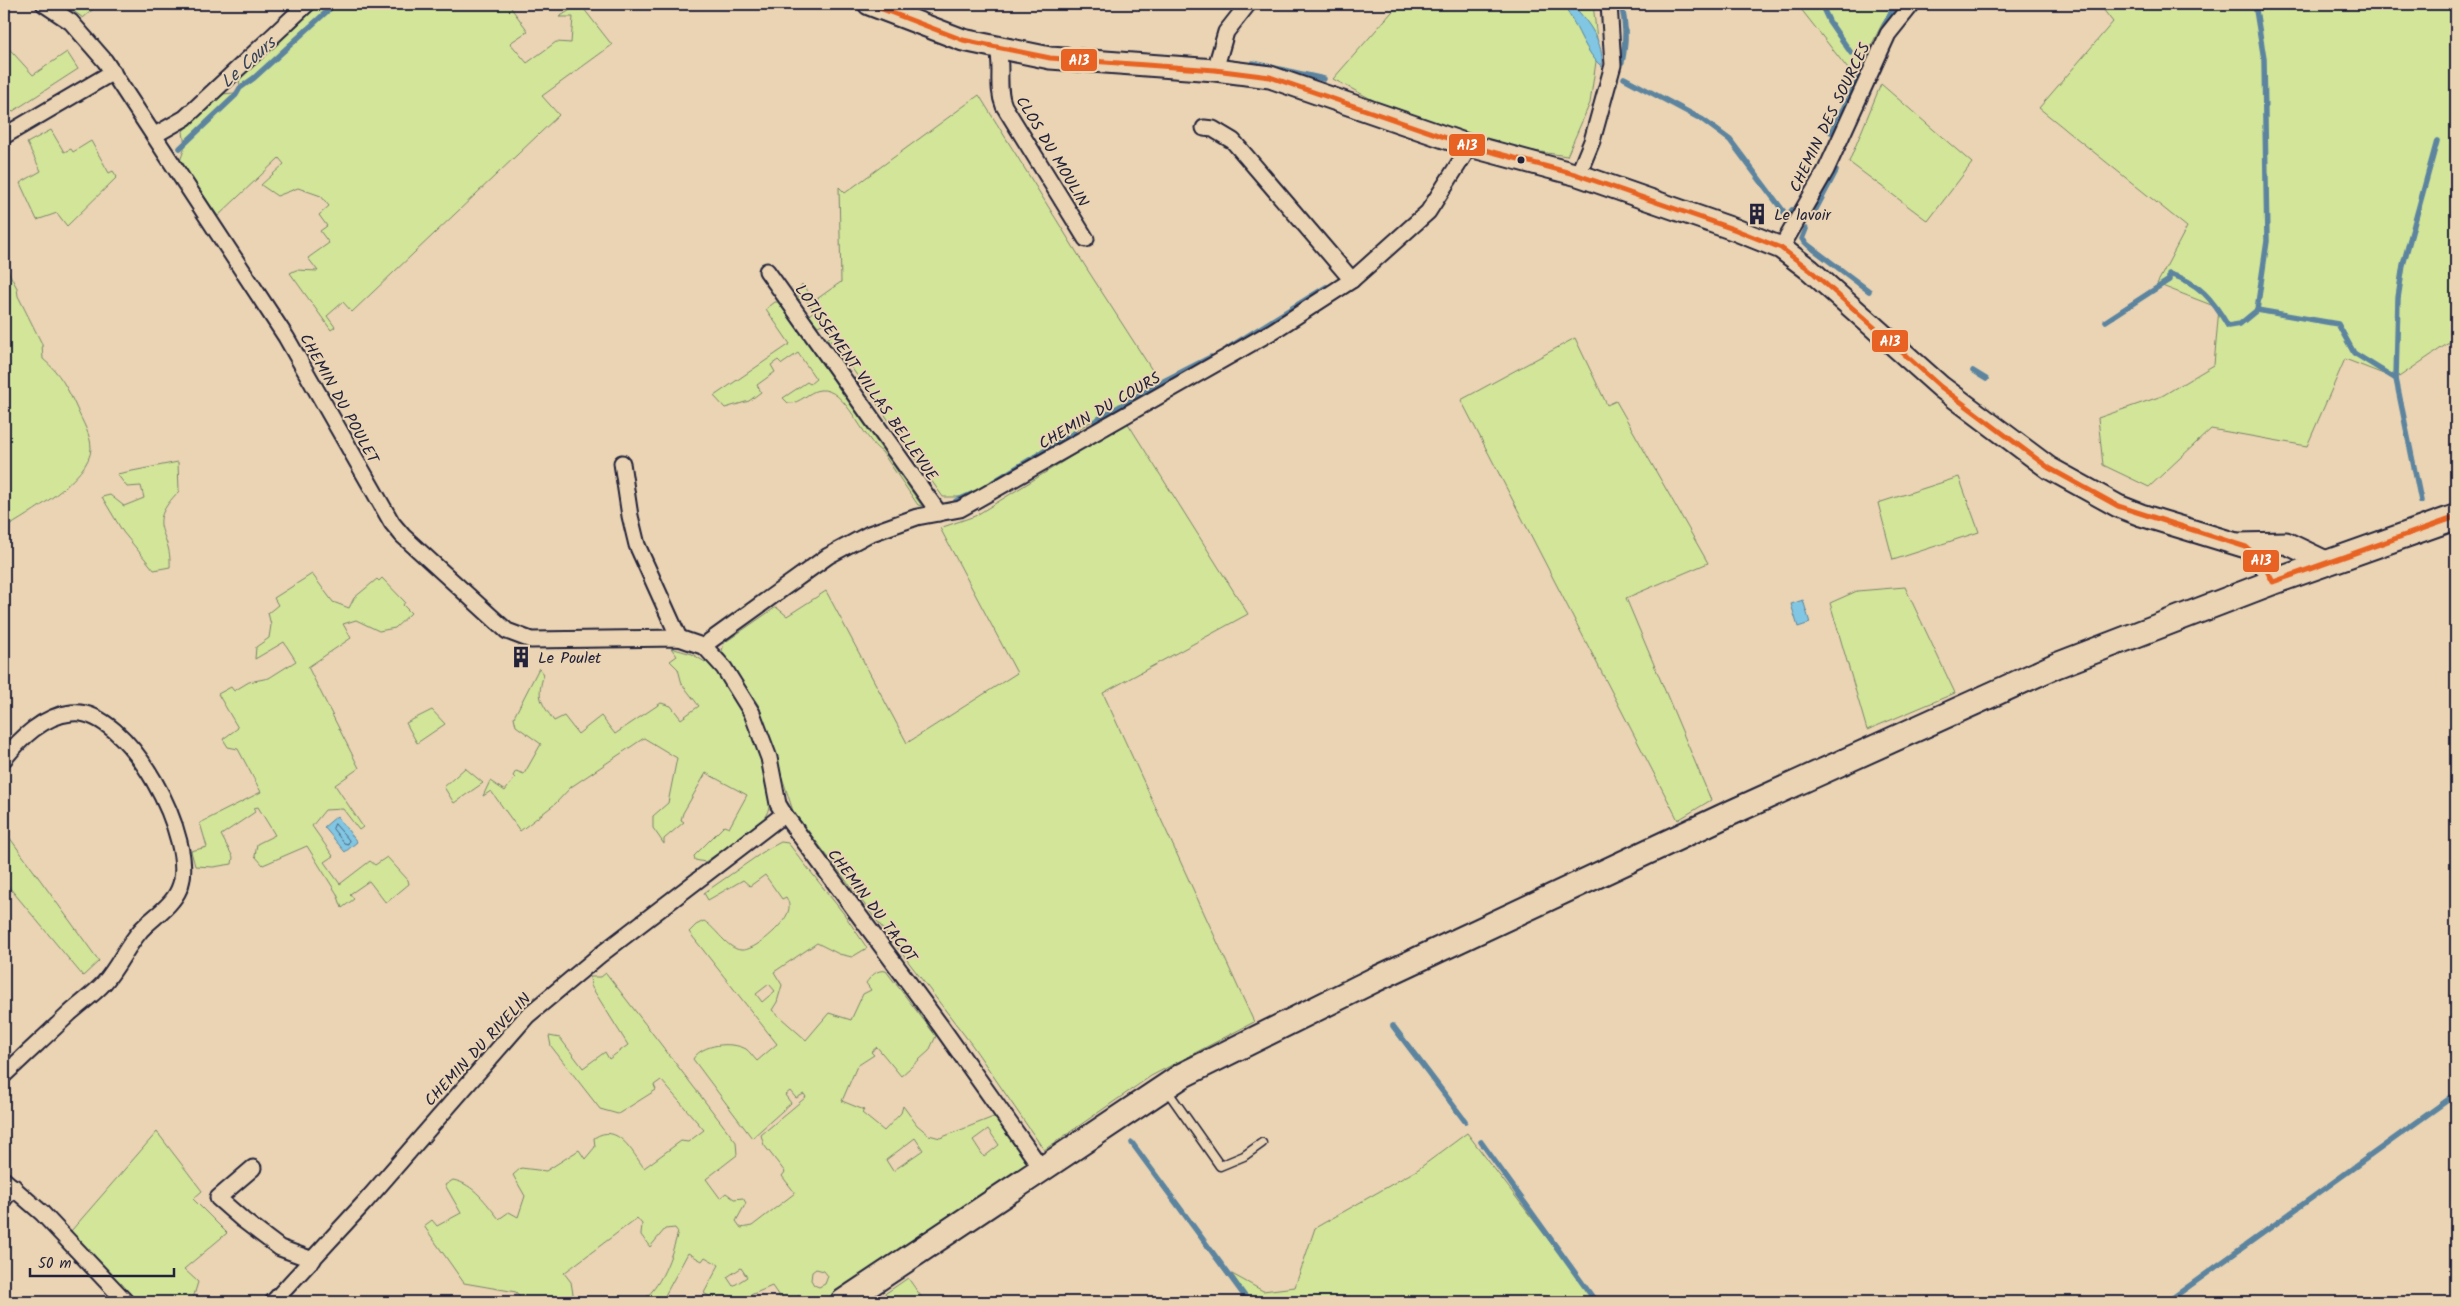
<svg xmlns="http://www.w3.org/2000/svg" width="2460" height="1306" font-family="Kalam,sans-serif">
<rect width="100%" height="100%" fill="#ead4b3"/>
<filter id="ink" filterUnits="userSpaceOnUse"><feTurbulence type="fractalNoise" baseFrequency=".02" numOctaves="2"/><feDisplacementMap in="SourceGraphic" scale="10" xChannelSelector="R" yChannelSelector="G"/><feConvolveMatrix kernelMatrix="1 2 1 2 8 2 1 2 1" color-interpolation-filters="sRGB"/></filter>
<g filter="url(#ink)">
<g fill="#d2e599" stroke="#7a846a" fill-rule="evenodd">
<polygon points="64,4 99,4 83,18"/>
<polygon points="312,4 516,4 511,8 528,31 510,43 527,63 556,42 571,43 573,17 559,17 580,4 612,45 542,96 559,115 352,312 343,302 327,316 335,327 331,330 290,273 296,270 318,271 308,258 329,243 320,231 327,226 319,215 329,206 321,196 298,188 277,196 261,185 284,164 279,158 218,216 180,161 185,147 183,131 222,94 234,93 240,86 239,79"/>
<polygon points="1399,4 1593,4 1598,48 1590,103 1567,156 1475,142 1396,112 1333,79"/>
<polygon points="1797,4 1896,4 1882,24 1855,78"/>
<polygon points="2099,4 2451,4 2450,27 2456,48 2456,338 2396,379 2345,359 2307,446 2211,429 2149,487 2103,465 2098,418 2162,396 2214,365 2219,308 2157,284 2187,227 2039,108 2113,22"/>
<polygon points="4,43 33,75 67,52 78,69 4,117"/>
<polygon points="1881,84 1972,163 1928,221 1849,162"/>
<polygon points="979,95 1087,269 1159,381 965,497 943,497 834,343 827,339 832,335 824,323 818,326 809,315 814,311 805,298 798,300 798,290 802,284 814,301 841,282 839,187 845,193"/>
<polygon points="51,130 64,152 71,149 73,152 91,141 109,173 113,171 117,177 67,226 57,213 37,220 20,183 41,171 27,143"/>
<path d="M 4,264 L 17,288 L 18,296 L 42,344 L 43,359 C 60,373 68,389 77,409 C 82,421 91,435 91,448 C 91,478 27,515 4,529 Z"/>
<path d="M 775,302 L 778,302 L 922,506 L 918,505 L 882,452 C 862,439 846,387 820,390 C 808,391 801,404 788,403 L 783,398 L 807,382 L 810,384 L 816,379 L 798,353 L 782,364 L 778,360 L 771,365 L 775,372 L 757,385 L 761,392 L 749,401 L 725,408 L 714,396 L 790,344 L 766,309 Z"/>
<polygon points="1575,338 1607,405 1616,401 1708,563 1626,598 1711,800 1678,820 1461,400"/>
<polygon points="1127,422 1248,614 1103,693 1254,1022 1151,1076 1044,1150 972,1045 793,811 759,706 722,651 724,643 776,607 787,616 826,591 907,743 1017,673 940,528 975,516"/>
<path d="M 178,462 L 179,491 C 143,528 172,529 170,567 L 154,570 L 123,532 L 102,497 L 110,495 L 124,506 L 144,498 L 141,486 L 127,487 L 117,474 Z"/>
<polygon points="1959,477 1979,532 1893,560 1878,503"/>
<polygon points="312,574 333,602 349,608 354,598 377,579 379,581 382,578 405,602 403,605 411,613 395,628 379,631 356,620 343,624 351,638 308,667 359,768 335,785 363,827 359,830 343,809 325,810 312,826 333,856 324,862 340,884 370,861 375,865 387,857 408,880 409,884 386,903 369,881 350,894 354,899 342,908 337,894 307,846 263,865 255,856 257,844 275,835 258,807 254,808 255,812 221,835 233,857 232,864 213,867 195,866 191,851 207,847 200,823 261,792 238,749 228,747 223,739 238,728 218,694 231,687 234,691 249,682 269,678 296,661 284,642 255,659 256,647 269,638 271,625 268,613 278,605 274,598"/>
<polygon points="1905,587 1955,693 1867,730 1830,603 1857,591"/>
<path d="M 671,648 L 692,654 L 705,662 L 707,660 C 733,683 785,782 766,815 C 758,830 719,852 705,862 L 695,860 L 694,856 L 724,826 L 729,828 L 747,795 L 706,773 L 683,813 L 681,820 L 684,822 L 664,839 L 664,844 L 653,828 L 653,816 L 668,803 L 677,758 L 644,738 L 571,787 L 555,804 L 520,831 L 491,791 L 483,796 L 490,781 L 505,791 L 515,778 L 513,776 L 516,771 L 524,774 L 541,744 L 516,726 L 514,717 L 539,668 L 544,674 C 536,698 541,702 554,721 L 564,716 L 578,734 L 601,716 L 615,734 L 661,703 L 671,706 L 681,719 L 699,706 L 682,684 L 678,669 L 670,661 L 677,656 Z"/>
<polygon points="432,710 445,724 417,743 406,723"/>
<polygon points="465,768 483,783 454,803 444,787"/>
<polygon points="4,830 99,961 83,976 4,881"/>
<path d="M 781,842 L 788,843 L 844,914 L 867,948 L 852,957 L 839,954 L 817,943 L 774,972 L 782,985 L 777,1002 L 772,1010 L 806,1040 L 829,1013 L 851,1020 L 863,994 L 871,990 L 866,983 C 871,976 877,969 886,971 L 936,1036 L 929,1051 L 901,1076 L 877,1047 L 871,1052 L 874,1055 L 857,1066 L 842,1101 L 864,1110 L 862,1113 L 884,1131 L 901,1113 L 903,1106 L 917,1125 L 929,1135 L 940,1138 L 996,1116 L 1027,1160 L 1023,1170 L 830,1302 L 803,1302 L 805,1301 L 800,1294 L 792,1302 L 783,1302 L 772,1286 L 734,1302 L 710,1302 L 713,1299 L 704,1293 L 719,1265 L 705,1257 L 702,1261 L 688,1253 L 662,1301 L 640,1302 C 661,1289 672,1255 678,1232 L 675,1228 L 665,1229 L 650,1247 L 641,1235 L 642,1224 L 637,1218 L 564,1273 L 571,1282 L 574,1300 L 579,1302 L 523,1302 L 516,1292 L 464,1283 L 424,1226 L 432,1220 L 437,1226 L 461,1213 L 445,1185 L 453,1180 C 474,1184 486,1203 499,1219 L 509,1212 L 518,1217 L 525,1196 L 513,1175 L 521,1168 L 546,1171 L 579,1150 L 585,1159 L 595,1147 L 594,1138 C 618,1122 632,1152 644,1168 L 681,1141 L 688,1142 L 704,1130 L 661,1080 L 654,1085 L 656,1090 L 618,1114 L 600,1109 L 551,1046 L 549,1036 L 560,1038 L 583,1068 L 605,1052 L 609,1059 L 628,1045 L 591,986 L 590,977 L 601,977 L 606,973 L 736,1142 L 737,1155 L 706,1179 L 720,1198 L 726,1193 L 734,1199 L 743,1198 L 746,1203 L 736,1221 L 741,1228 L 752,1226 L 795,1193 L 782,1176 L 785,1172 L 764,1145 L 761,1135 L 806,1097 L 804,1094 L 796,1098 L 790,1091 L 785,1095 L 791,1103 L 752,1138 L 693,1059 C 702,1044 731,1041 746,1049 C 750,1052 753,1057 757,1061 L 777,1044 L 689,932 L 696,925 L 704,921 C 716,928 727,949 741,950 C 754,952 785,924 788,912 C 790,907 789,902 786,897 L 782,899 L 765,875 L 750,886 L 743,880 L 708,900 L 704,893 L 766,850 ZM 769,984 L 775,991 L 762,1002 L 756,994 ZM 988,1129 L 999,1145 L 984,1157 L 973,1140 ZM 915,1138 L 923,1150 L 893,1171 L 886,1160 ZM 741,1268 L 747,1277 L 733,1286 L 727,1277 ZM 816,1269 L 824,1271 L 828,1276 L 825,1284 L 819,1287 L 814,1285 L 811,1280 L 812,1272 Z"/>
<polygon points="157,1132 202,1191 193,1199 227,1233 184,1269 198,1282 192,1302 134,1302 71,1231"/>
<polygon points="1467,1133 1596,1302 1251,1302 1232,1274 1263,1291 1295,1287 1315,1228 1417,1170"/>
<polygon points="908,1278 925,1302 873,1302"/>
</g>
<g fill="#81c6e2" stroke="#5b849f">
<path d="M 1573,5 C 1589,23 1604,42 1602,67 C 1585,52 1579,29 1567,11 Z"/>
<polygon points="1803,600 1810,623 1798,627 1791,604"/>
<polygon points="337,816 357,842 345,852 324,827"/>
</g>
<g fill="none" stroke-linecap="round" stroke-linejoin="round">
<polygon stroke="#48647e" stroke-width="1" points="335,824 349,840 348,844 344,843 333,829"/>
<g stroke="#5b849f" stroke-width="5.5">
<path d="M 1621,4 C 1626,22 1626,44 1622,62"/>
<polyline points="1821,4 1829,21 1851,53"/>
<polyline points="2255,4 2264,59 2267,241 2257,310"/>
<polyline points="1881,33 1895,4"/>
<polyline points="1253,63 1324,79"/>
<polyline points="1624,78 1703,120 1730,140 1787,216 1792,210"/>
<polyline points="1831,132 1862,73"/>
<polyline points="180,148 236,95 240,88 254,78 335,4"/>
<polyline points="1816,209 1836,171"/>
<polyline points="1806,229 1802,239 1808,245 1869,291"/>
<polyline points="2257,310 2338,324 2354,353 2396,379 2421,501"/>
<path d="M 2106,321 L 2169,280 L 2169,274 C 2199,282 2213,300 2228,326 L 2240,324 L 2257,310"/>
<polyline points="1228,348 1326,287"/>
<polyline points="1973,371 1986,379"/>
<polyline points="2396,379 2398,298 2403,265 2437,141"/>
<polyline points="1095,421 1152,387 1211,357"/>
<polyline points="993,482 1074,433"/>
<polyline points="956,501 974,493"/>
<polyline points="1393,1026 1465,1121"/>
<polyline points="1481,1142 1596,1302"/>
<polyline points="1132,1143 1249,1302"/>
<polyline points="2167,1302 2456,1094"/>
</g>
<g stroke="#22223b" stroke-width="11">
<polyline id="lane" points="1166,1089 1220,1166 1244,1156 1262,1143"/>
</g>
<g stroke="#22223b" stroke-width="19">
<g id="street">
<polyline points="44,4 71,22 105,61 286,337 392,523 403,536 507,631 531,640 679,638 705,647 724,668 752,713 769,758 778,804 784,814 940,1025 1042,1169"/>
<path d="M 998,49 C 1003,68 996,87 1004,106 L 1086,239"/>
<polyline points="1215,70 1226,32 1248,4"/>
<polyline points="1204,128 1213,129 1233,141 1352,280"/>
<polyline points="155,135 185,118 307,4"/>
<polyline points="4,136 113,72"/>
<polyline points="1578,175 1592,141 1613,65 1609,4"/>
<polyline points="1781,248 1826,170 1888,34 1912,4"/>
<polyline points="767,271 939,513"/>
<polyline points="622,463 630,516 637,545 679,638"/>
<polyline points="705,647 710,641 828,556 869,534 917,517 960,509 978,499 1273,331 1352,280 1428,212 1470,146"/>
<path d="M 4,759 C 21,738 43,716 71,713 C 127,705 200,843 179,889 C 172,906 153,917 141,930 C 127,946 118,967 104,983 C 94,994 81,1003 70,1013 C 48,1034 26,1054 4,1075"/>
<polyline points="253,1168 218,1198 243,1220 280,1248 313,1260"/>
<polyline points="4,1180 42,1213 126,1302"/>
<polyline points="4,1199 14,1187"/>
<polyline points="273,1302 365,1202 527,1016 600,955 784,814"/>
</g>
</g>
<g stroke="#22223b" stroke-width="25">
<g id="secondary">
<polyline points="869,4 963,40 1050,58 1215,70 1270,77 1470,146 1578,175 1736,230 1781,248 1810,270 1941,387 2049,468 2118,506 2141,515 2246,547 2260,558 2270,573 2273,582"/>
<polyline points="2238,544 2286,543 2328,563"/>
</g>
</g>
<g stroke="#22223b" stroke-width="28">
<polyline id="primary" points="843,1302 1183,1075 1374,980 1724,816 2055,666 2273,582 2456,517"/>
</g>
<use href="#lane" stroke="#ead4b3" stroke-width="8"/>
<use href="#street" stroke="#ead4b3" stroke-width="15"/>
<use href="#secondary" stroke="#ead4b3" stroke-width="21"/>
<use href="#primary" stroke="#ead4b3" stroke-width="24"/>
<g stroke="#ead4b3" stroke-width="9">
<polyline id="bus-1" points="869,4 963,40 1050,58 1215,70 1270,77 1470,146 1578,175 1736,230 1781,248 1810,270 1941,387 2049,468 2118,506 2246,547 2260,558 2273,582 2456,517"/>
</g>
<use href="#bus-1" stroke="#e86223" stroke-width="5"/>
</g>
</g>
<defs>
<g id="building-bare" transform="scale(1.725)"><path d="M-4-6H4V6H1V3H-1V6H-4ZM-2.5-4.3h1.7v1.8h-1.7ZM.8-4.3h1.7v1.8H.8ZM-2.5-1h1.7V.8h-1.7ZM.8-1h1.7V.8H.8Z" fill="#22223b" stroke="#ead4b3" stroke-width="2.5" paint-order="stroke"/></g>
</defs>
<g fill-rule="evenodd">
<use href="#building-bare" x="1757" y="214"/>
<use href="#building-bare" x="521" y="657"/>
</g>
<circle fill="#22223b" stroke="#ead4b3" stroke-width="2" cx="1521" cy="160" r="4.5"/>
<g text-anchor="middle" stroke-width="4" stroke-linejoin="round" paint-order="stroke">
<g font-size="16" fill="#22223b" stroke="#ead4b3">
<text transform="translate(1829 117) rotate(-64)" y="6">CHEMIN DES SOURCES</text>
<text transform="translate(1053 151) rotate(59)" y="6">CLOS DU MOULIN</text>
<text transform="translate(867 382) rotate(55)" y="6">LOTISSEMENT VILLAS BELLEVUE</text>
<text transform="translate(340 398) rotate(61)" y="6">CHEMIN DU POULET</text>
<text transform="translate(1099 410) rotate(-30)" y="6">CHEMIN DU COURS</text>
<text transform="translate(873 905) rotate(53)" y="6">CHEMIN DU TACOT</text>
<text transform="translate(477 1049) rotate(-47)" y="6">CHEMIN DU RIVELIN</text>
</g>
<g font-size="16" fill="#22223b" stroke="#ead4b3" text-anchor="start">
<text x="1774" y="220">Le lavoir</text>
<text x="538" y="663">Le Poulet</text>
</g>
<g font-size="18" font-style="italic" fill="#35435c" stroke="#ead4b3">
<text transform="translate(248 62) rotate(-42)" y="6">Le Cours</text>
</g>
</g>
<g stroke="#ead4b3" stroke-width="2">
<rect x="1060" y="48" width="38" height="24" rx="5" fill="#e86223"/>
<rect x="1448" y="133" width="38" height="24" rx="5" fill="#e86223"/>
<rect x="1871" y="329" width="38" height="24" rx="5" fill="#e86223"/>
<rect x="2242" y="549" width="38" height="24" rx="5" fill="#e86223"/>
</g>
<g font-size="14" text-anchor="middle" font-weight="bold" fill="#fff">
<text x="1079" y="65">A13</text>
<text x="1467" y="150">A13</text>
<text x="1890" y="346">A13</text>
<text x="2261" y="565">A13</text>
</g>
<rect width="2460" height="1306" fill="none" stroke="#ead4b3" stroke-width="20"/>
<rect x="10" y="10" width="2440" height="1286" fill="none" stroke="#22223b" stroke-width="2" filter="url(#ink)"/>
<path d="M30 1268v8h144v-8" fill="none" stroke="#22223b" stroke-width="2.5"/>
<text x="38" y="1268" font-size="15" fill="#22223b" stroke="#ead4b3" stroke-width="4" paint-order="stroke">50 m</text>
</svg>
